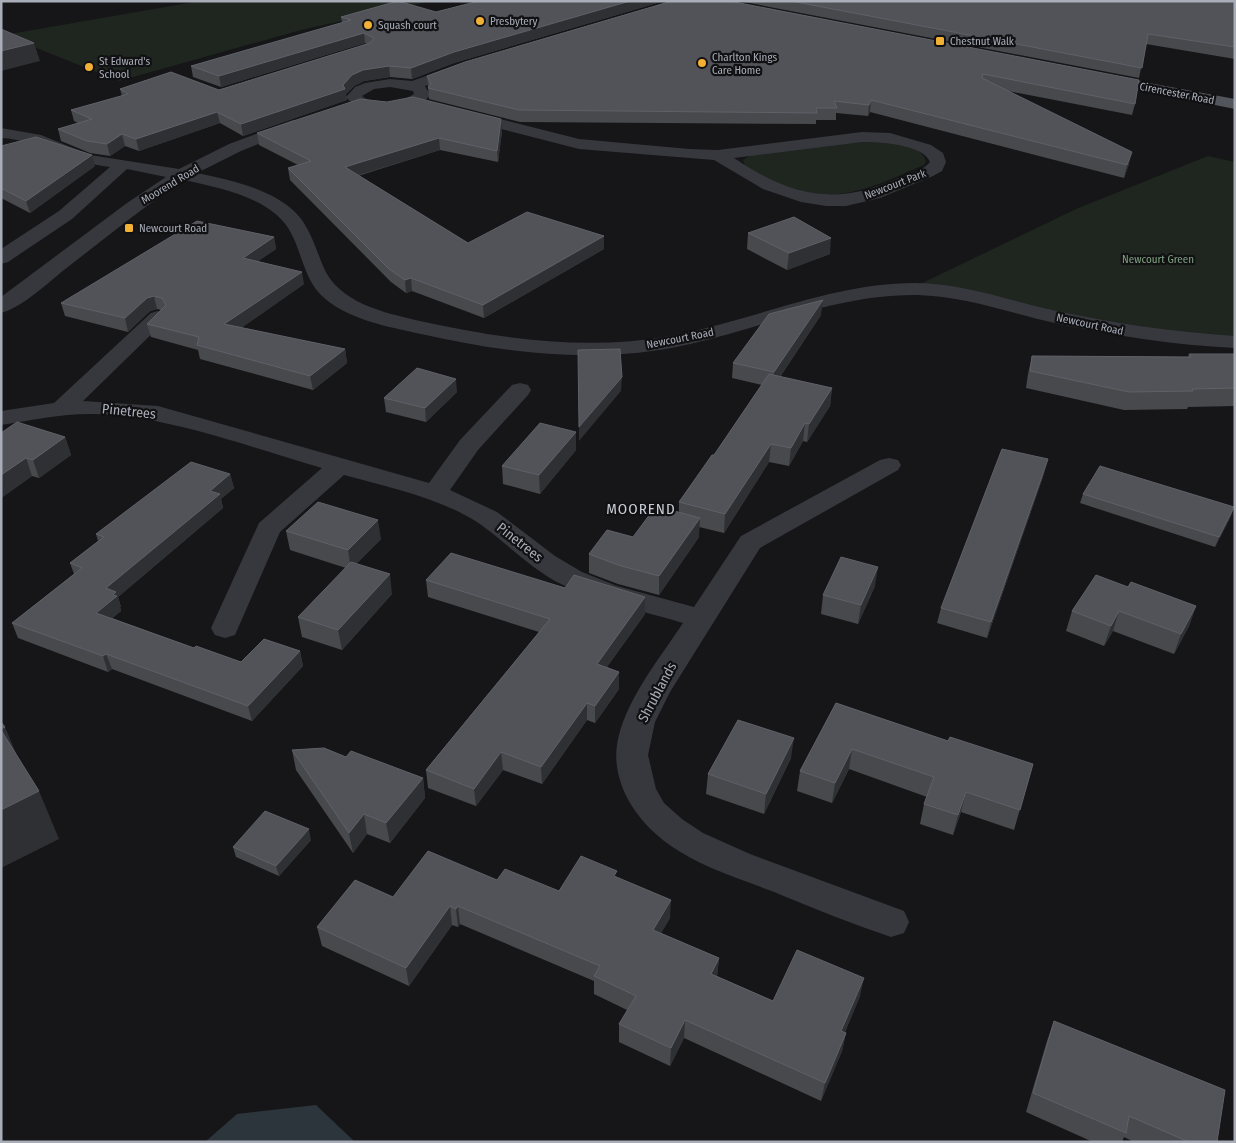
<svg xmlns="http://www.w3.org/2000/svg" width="1236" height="1143" font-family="'Fira Sans Condensed',sans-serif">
<rect width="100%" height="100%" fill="#161618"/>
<g fill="#1e261f">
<polygon points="200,1 432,1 301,30 119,81 4,35"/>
<path d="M 860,141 C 878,142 918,139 926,161 L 924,165 C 879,184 845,203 794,191 C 778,187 761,175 745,167 L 743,160 L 751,155 Z"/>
<polygon points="1208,156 1235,162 1235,342 912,288 1076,209"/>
</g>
<polygon fill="#2c353c" points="316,1105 355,1142 205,1142 237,1114"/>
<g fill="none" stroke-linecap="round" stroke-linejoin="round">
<g fill="#37383d" fill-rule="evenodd">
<path d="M 463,63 L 470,67 L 468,70 L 425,86 L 430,95 C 415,116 361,118 346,97 L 355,87 L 365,83 L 390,79 L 412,81 ZM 390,87 L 413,91 L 414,94 C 401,103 375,107 362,96 L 374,89 Z"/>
<path d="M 465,110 L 579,139 L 689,149 L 718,150 L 862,132 L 890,133 L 931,145 L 943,153 L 946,162 L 942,171 L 933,176 L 880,198 L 846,206 L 826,206 L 801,202 L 763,189 L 714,160 L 579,149 L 459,118 L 457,115 ZM 862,142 C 879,142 923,144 930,162 C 923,171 906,175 896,179 C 834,207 789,195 734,158 Z"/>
<path d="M 293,120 L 299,122 L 301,125 L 299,128 L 241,151 L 197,173 C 229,180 270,188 295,212 C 310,227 315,247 323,266 C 338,303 385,313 420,321 C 502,339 587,351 670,336 C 752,321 831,283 915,283 C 962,283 1007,300 1052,310 C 1113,323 1173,332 1235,336 L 1235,348 C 1174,345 1115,336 1055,323 C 1010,313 964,296 917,295 C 839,294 765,327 690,344 C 600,365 510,354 421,334 C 389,327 345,319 321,295 C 305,279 302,255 292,235 C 275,198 220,188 184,180 C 142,208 104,239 64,270 C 48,283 21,308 1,313 L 1,297 L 127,203 L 166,177 L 127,169 L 72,219 L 8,262 L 1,264 L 1,249 L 59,211 L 110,167 C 72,163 40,140 1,138 L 1,128 L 41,135 L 90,155 L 179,169 L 229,144 Z"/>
<path d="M 158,311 L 165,313 L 168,317 L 165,321 L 83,401 L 158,406 L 429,483 L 460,440 L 512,385 L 520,383 L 528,385 L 531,390 L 528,395 L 478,450 L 450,490 L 497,512 L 555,556 L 582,572 L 617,586 L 694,607 L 741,536 L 880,460 L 889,458 L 898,460 L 901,465 L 898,470 L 760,548 L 670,692 L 655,722 L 648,755 L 656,789 L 664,803 L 682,819 L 703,833 L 750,854 L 904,911 L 909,922 L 904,933 L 891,937 C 852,924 813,908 774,892 C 720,871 662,856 630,803 C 620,786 614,765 617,745 C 623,703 660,658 683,623 C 643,611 601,602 563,585 C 532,570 508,544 480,524 C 441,498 388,487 344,475 L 280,532 L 235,635 L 225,638 L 215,635 L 211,628 L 259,523 L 322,468 C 248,447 173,417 96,414 C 65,413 32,420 1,425 L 1,411 L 54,403 L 151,313 Z"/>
</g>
<polygon fill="#53555c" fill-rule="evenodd" points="1101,74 1235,99 1235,109 1096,81 1094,78 1096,75"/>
</g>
<g fill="#47494d">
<polygon points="479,1 664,1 454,63 412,79 390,77 364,81 354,86 346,94 347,100 243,136 220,123 139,151 125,146 110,156 90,153 61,141 58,129 78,123 74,121 71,110 122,96 120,89 219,90 367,44 365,43 221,87 193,77 191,66 342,23 341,17 436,12"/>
<polygon points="672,1 1135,104 1132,115 1008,91 1129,164 1124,178 870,112 868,116 836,113 836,120 816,120 816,124 520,122 429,99 427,76"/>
<polygon points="739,1 1235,1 1235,59 1146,44 1139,78"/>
<polygon points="502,131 498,162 440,150 358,176 468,243 604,236 604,249 484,318 412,291 406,293 391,282 290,180 288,168 298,165 259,145 257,133"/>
<polygon points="1,146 95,166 30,213 1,198"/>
<polygon points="748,233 830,254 787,270 747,249"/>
<polygon points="274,237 276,249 258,261 304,284 241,328 345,349 347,363 313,390 200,359 198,350 151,337 147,324 161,310 157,309 150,311 128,332 65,316 61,303"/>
<polygon points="821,315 780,377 832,388 830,406 807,442 803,441 789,466 769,462 724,533 699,527 699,537 659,595 618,584 589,573 589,554 633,537 679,513 679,502 714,455 762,385 732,378 733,363"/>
<polygon points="1189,354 1235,354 1235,406 1188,407 1187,409 1124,410 1026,388 1028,374 1032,356 1188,357"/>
<polygon points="457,392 426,422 386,412 384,398"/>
<polygon points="576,432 576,450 540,494 503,484 502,466"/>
<polygon points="1,433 65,437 71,455 39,478 32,476 1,498"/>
<polygon points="230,474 234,488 221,499 223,508 118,597 121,607 120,607 121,611 112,618 194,648 241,662 300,651 303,666 252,721 112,669 108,672 18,638 12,623 74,574 70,563 98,541 96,534"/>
<polygon points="1044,474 987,638 937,623 941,608"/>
<polygon points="1083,494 1234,507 1231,516 1215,547 1080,503"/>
<polygon points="286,531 381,539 356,564 392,594 342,650 302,637 298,617 346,568 290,550"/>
<polygon points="426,580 565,588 645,597 645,614 607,667 619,672 619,689 595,723 587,720 542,784 503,770 476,806 428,788 426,770 539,632 428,597"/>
<polygon points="875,586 858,624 821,614 823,595"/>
<polygon points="1128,587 1196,606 1189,626 1174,654 1113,631 1104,646 1066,631 1072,611"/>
<polygon points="836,703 948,741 1033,764 1014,830 961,812 953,835 920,824 924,804 927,797 849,769 832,803 797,791 800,771"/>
<polygon points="292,750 346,757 423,778 425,798 390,843 367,834 353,853 296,770"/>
<polygon points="791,758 764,814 706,794 708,774"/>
<polygon points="311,840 279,876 236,857 233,847"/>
<polygon points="617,877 670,918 661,933 719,958 717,976 773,1001 860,996 845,1032 846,1033 842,1051 821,1101 684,1038 670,1066 619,1042 619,1024 627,1010 594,994 594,981 460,924 458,927 452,925 409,986 322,946 317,927 393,897 497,880 559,891"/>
<polygon points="1054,1021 1217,1142 1134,1142 1124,1137 1122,1142 1093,1142 1026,1112 1047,1041"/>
</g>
<g fill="#2f3033">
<polygon points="630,1 664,1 454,63 412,79 411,68 454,52"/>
<polygon points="364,33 365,43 221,87 219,76"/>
<polygon points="34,43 40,61 1,71 1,51"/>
<polygon points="389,66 390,77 364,81 354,86 346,94 347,100 243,136 241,124 343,85 352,75 363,70"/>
<polygon points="871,100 870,112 868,116 869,105"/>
<polygon points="217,112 220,123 139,151 136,139"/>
<polygon points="501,119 502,131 498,162 497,151"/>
<polygon points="122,134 125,146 110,156 107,144"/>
<polygon points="439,138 440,150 346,179 345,167"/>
<polygon points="1132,152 1129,164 1124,178 1127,165"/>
<polygon points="92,155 95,166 30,213 26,201"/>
<polygon points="604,236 604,249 484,318 483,305"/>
<polygon points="274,237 276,249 245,270 243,258"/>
<polygon points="831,238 830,254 787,270 789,253"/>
<polygon points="302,272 304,284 227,338 224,324"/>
<polygon points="411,278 412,291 406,293 405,280"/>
<polygon points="154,296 157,309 150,311 128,332 125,318 147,298"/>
<polygon points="823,300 821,315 773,387 774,372"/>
<polygon points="345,349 347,363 313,390 310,376"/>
<polygon points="622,377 621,391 579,441 579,427"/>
<polygon points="456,379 457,392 426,422 425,408"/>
<polygon points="832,388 830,406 807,442 809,424"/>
<polygon points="805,423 803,441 789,466 791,448"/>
<polygon points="576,432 576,450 540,494 539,475"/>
<polygon points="65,437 71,455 39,478 33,460"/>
<polygon points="771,444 769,462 724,533 725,514"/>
<polygon points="26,458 32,476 1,498 1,475"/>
<polygon points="1048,459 1044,474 987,638 991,622"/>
<polygon points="230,474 234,488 221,499 223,508 118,597 121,607 120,607 121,611 101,628 96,613 106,588 210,491"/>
<polygon points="1234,507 1231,516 1215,547 1219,537"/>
<polygon points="700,518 699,537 659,595 659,576"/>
<polygon points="378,520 381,539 351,569 348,550"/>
<polygon points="878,567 875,586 858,624 861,605"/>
<polygon points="390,574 392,594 342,650 338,630"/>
<polygon points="645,597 645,614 597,681 597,664"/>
<polygon points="1196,606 1189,626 1174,654 1181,634"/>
<polygon points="1119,611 1113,631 1104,646 1111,626"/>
<polygon points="300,651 303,666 252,721 248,706"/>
<polygon points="106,654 112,669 108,672 103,656"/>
<polygon points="619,672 619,689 595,723 595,706"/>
<polygon points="587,703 587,720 542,784 541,767"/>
<polygon points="5,727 25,775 21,777 1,729"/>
<polygon points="794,738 791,758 764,814 766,794"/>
<polygon points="852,749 849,769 832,803 835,783"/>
<polygon points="501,752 503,770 476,806 474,789"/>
<polygon points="423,778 425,798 390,843 386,823"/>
<polygon points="39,791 59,839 1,868 1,810"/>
<polygon points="966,792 961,812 953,835 958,815"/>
<polygon points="364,814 367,834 353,853 349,833"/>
<polygon points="309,829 311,840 279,876 276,866"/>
<polygon points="671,900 670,918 652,948 653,930"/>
<polygon points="450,906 452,925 409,986 406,968"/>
<polygon points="458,906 460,924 458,927 456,909"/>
<polygon points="719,958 717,977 711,974"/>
<polygon points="864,978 860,996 838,1049 841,1031"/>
<polygon points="685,1020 684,1038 670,1066 671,1048"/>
<polygon points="846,1033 842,1051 821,1101 825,1083"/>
</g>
<g fill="#525359" stroke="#5f6168">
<polygon points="398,1 436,12 479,1 630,1 454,52 411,68 389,66 363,70 352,75 343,85 345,89 241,124 217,112 136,139 122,134 107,144 87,141 58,129 92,119 71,110 128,94 120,89 171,72 219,90 370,43 374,38 364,33 219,76 191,66 351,20 341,17"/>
<polygon points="672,1 729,1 1139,80 1135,104 983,74 982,78 1132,152 1127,165 871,100 869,105 834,101 837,108 816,108 817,113 519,110 428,88 431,84 427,76 465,62"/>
<polygon points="791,1 1235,1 1235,47 1148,34 1142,68"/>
<polygon points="1,29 34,43 1,51"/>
<polygon points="413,97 501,119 497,151 439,138 345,167 468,243 527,212 604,236 483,305 411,278 405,280 389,269 288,168 311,161 257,133 360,99 387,102"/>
<polygon points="36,137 92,155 26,201 1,188 1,146"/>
<polygon points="794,217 831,238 789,253 748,233"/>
<polygon points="197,221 274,237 243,258 302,272 224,324 345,349 310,376 197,345 199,337 147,324 166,305 162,298 154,296 147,298 125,318 61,303"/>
<polygon points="823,300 774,372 733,363 769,314"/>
<polygon points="620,349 622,377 579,427 578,350"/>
<polygon points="1189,354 1235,354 1235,388 1192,389 1193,391 1129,392 1030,371 1032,356 1191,357"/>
<polygon points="417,368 456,379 425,408 384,398"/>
<polygon points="769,374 832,388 809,424 805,423 791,448 771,444 725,514 679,502 712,455 714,455"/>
<polygon points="17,422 65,437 33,460 26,458 1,475 1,433"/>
<polygon points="540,423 576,432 539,475 502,466"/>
<polygon points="1002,449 1048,459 991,622 941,608"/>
<polygon points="191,462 230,474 210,491 220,494 106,588 116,592 113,595 117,596 96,613 194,648 196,646 241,662 264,639 300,651 248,706 106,654 103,656 12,623 82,568 70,563 104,537 96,534"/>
<polygon points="1100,466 1234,507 1219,537 1083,494"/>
<polygon points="318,502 378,520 348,550 286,531"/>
<polygon points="656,506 700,518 659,576 618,565 589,554 607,530 633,537"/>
<polygon points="451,553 565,588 574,575 645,597 597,664 619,672 595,706 587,703 541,767 501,752 474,789 426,770 550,619 426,580"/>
<polygon points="841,557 878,567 861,605 823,595"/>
<polygon points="351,562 390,574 338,630 298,617"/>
<polygon points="1096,575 1128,587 1131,582 1196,606 1181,634 1119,611 1111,626 1072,611"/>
<polygon points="836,703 948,741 950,737 1033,764 1020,810 966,792 958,815 924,804 934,777 852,749 835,783 800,771"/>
<polygon points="738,720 794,738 766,794 708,774"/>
<polygon points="1,722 5,727 1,729"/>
<polygon points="1,730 39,791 1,810"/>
<polygon points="324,748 346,757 351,751 423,778 386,823 364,814 349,833 292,750"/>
<polygon points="265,811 309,829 276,866 233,847"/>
<polygon points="428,851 497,880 505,869 559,891 581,856 617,871 614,876 671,900 653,930 719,958 711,974 773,1001 797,950 864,978 841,1031 846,1033 825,1083 685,1020 671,1048 619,1024 636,996 594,976 600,966 458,906 456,909 450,906 406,968 317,927 355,880 393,897"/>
<polygon points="1054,1021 1225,1090 1217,1142 1189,1142 1129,1116 1126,1133 1033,1093"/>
</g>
<g fill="#f2b134" stroke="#111113" stroke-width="2">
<circle cx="480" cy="21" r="5"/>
<circle cx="368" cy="25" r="5"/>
<rect x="935" y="36" width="10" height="10" rx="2.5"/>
<circle cx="702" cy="63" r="5"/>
<circle cx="89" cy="67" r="5"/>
<rect x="124" y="223" width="10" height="10" rx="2.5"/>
</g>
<g text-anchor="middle" stroke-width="4.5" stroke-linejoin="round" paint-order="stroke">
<g font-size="11" fill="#a8adb8" stroke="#111113" text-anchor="start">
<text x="490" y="25">Presbytery</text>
<text x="378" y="29">Squash court</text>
<text x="950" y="45">Chestnut Walk</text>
<text x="712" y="61">Charlton Kings<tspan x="712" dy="13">Care Home</tspan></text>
<text x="99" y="65">St Edward's<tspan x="99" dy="13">School</tspan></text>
<text x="139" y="232">Newcourt Road</text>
</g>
<g font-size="11" fill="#a8adb8" stroke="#111113">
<text transform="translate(1177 93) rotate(11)" y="4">Cirencester Road</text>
<text transform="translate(170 184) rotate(-31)" y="4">Moorend Road</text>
<text transform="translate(895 184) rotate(-21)" y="4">Newcourt Park</text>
<text transform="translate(1090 324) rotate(12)" y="4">Newcourt Road</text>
<text transform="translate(680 338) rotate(-11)" y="4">Newcourt Road</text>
</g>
<g font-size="11" fill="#7fa381" stroke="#111113">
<text x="1158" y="263">Newcourt Green</text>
</g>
<g font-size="14" fill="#a8adb8" stroke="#111113">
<text transform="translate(129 411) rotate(6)" y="5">Pinetrees</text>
<text transform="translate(520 542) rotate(38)" y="5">Pinetrees</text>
<text transform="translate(657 692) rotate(-62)" y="5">Shrublands</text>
</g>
<g font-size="15" letter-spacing="1" fill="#c9ccd4" stroke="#111113">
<text x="641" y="514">MOOREND</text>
</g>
</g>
<rect width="1236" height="1143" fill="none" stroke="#a8adb8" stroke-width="5"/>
</svg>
